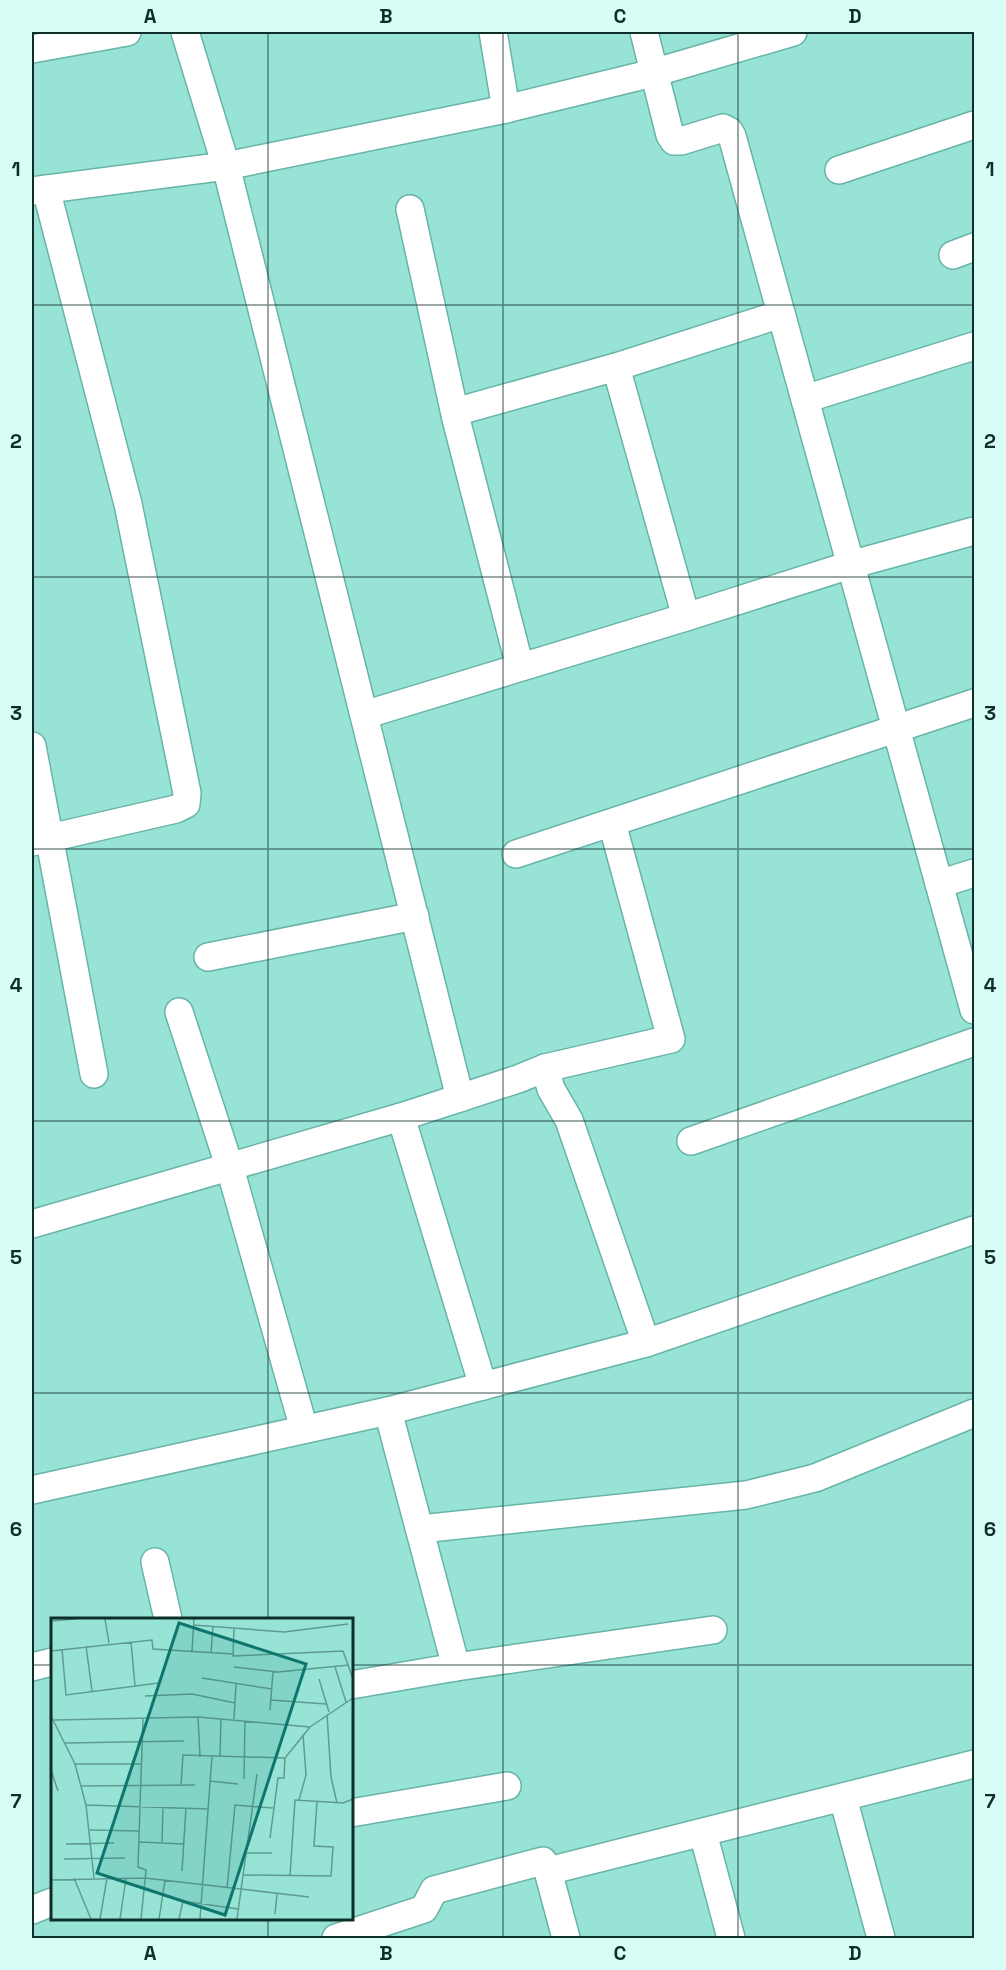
<svg xmlns="http://www.w3.org/2000/svg" width="1006" height="1970" font-family="'Space Grotesk',sans-serif">
<rect width="100%" height="100%" fill="#97e4d7"/>
<g fill="none" stroke-linecap="round" stroke-linejoin="round">
<g stroke="#68b4a8" stroke-width="30">
<g id="minor">
<polyline points="185,32 226,166 460,1098"/>
<polyline points="493,32 506,109"/>
<polyline points="644,32 670,135 674,141 681,141 723,128 729,131 732,136 974,1010"/>
<polyline points="32,49 127,32"/>
<polyline points="839,170 974,125"/>
<polyline points="32,191 226,166 506,109 653,73 793,32"/>
<polyline points="410,209 456,419 520,667"/>
<polyline points="953,255 974,247"/>
<polyline points="616,367 686,617"/>
<polyline points="805,399 974,346"/>
<polyline points="455,412 616,367 781,314"/>
<polyline points="364,715 686,617 850,565 974,531"/>
<polyline points="32,746 94,1074"/>
<polyline points="32,842 176,809 186,804 187,793 128,504 46,189"/>
<polyline points="516,854 974,703"/>
<polyline points="939,884 974,873"/>
<polyline points="208,957 415,916"/>
<polyline points="179,1012 230,1168 304,1429"/>
<polyline points="545,1068 551,1089 569,1120 646,1343"/>
<polyline points="401,1117 483,1386"/>
<polyline points="691,1141 974,1042"/>
<polyline points="32,1224 401,1117 518,1079 545,1068 671,1039 612,823"/>
<polyline points="388,1411 456,1667"/>
<polyline points="32,1490 388,1411 646,1343 974,1230"/>
<polyline points="420,1529 746,1495 815,1478 974,1413"/>
<polyline points="155,1562 168,1619"/>
<polyline points="32,1667 52,1662"/>
<polyline points="351,1685 456,1667 713,1630"/>
<polyline points="843,1798 881,1938"/>
<polyline points="351,1813 507,1786"/>
<polyline points="703,1833 731,1938"/>
<polyline points="548,1871 974,1764"/>
<polyline points="32,1910 52,1902"/>
<polyline points="336,1938 424,1909 434,1890 543,1861 548,1871 566,1938"/>
</g>
</g>
<use href="#minor" stroke="#fff" stroke-width="27"/>
</g>
<path fill="none" stroke="#0d2e29" stroke-width="1.5" stroke-opacity="0.55" d="M 268,32 L 268,1619M 503,32 L 503,1938M 738,32 L 738,1938M 32,305 L 974,305M 32,577 L 974,577M 32,849 L 974,849M 32,1121 L 974,1121M 32,1393 L 974,1393M 32,1665 L 52,1665M 351,1665 L 974,1665M 268,1918 L 268,1938"/>
<g transform="translate(51 1618)">
<rect width="302" height="302" fill="#97e4d7"/>
<path fill="none" stroke="#609b91" stroke-width="1.5" d="M 54,1 L 58,25M 0,3 L 24,1M 142,7 L 233,14 L 297,6M 183,11 L 182,38 L 292,33 L 302,61M 80,24 L 84,68M 35,28 L 41,73M 11,31 L 15,77 L 108,65M 0,33 L 101,22 L 102,31 L 182,36M 141,33 L 143,1M 160,35 L 162,9M 183,49 L 227,54 L 298,47M 284,49 L 295,84M 151,60 L 221,71M 268,61 L 278,94M 94,78 L 141,76 L 184,85M 220,82 L 275,86M 219,92 L 222,54M 276,96 L 280,159 L 286,185M 0,98 L 24,146 L 35,187 L 157,191M 147,99 L 149,139M 183,101 L 185,66M 3,102 L 147,99 L 259,109M 14,125 L 133,123M 169,138 L 170,101M 24,146 L 91,146M 0,152 L 7,173M 193,161 L 194,103M 159,163 L 187,166M 130,167 L 132,137 L 234,140 L 259,109 L 302,80M 30,168 L 144,167M 248,182 L 255,157 L 252,116M 35,187 L 43,260M 39,212 L 88,213M 219,220 L 227,160 L 233,160 L 234,140M 88,224 L 133,226M 111,225 L 112,190M 15,226 L 63,225M 196,235 L 221,235M 13,241 L 74,240M 131,253 L 135,190M 193,257 L 280,258 L 282,229 L 263,228 L 266,184M 239,258 L 244,182 L 292,185 L 302,181M 23,260 L 40,301M 0,262 L 94,260 L 258,279M 176,271 L 184,187 L 222,190M 224,296 L 226,276M 49,301 L 56,260M 69,301 L 75,260M 90,301 L 95,252 L 87,249 L 92,100M 108,301 L 114,262M 128,301 L 132,283 L 187,291M 149,301 L 161,138M 186,301 L 206,156"/>
<path fill="#0f766e" fill-opacity="0.15" stroke="#0f766e" stroke-width="3" d="M 128,5 L 255,46 L 174,297 L 46,255 Z"/>
<rect width="302" height="302" fill="none" stroke="#0d2e29" stroke-width="3"/>
</g>
<rect width="1006" height="1970" fill="none" stroke="#d8fdf6" stroke-width="66"/>
<rect x="33" y="33" width="940" height="1904" fill="none" stroke="#0d2e29" stroke-width="2"/>
<g font-size="20" text-anchor="middle" font-weight="bold" fill="#0d2e29">
<text x="150" y="23">A</text>
<text x="386" y="23">B</text>
<text x="620" y="23">C</text>
<text x="855" y="23">D</text>
<text x="16" y="176">1</text>
<text x="990" y="176">1</text>
<text x="16" y="448">2</text>
<text x="990" y="448">2</text>
<text x="16" y="720">3</text>
<text x="990" y="720">3</text>
<text x="16" y="992">4</text>
<text x="990" y="992">4</text>
<text x="16" y="1264">5</text>
<text x="990" y="1264">5</text>
<text x="16" y="1536">6</text>
<text x="990" y="1536">6</text>
<text x="16" y="1808">7</text>
<text x="990" y="1808">7</text>
<text x="150" y="1960">A</text>
<text x="386" y="1960">B</text>
<text x="620" y="1960">C</text>
<text x="855" y="1960">D</text>
</g>
</svg>
